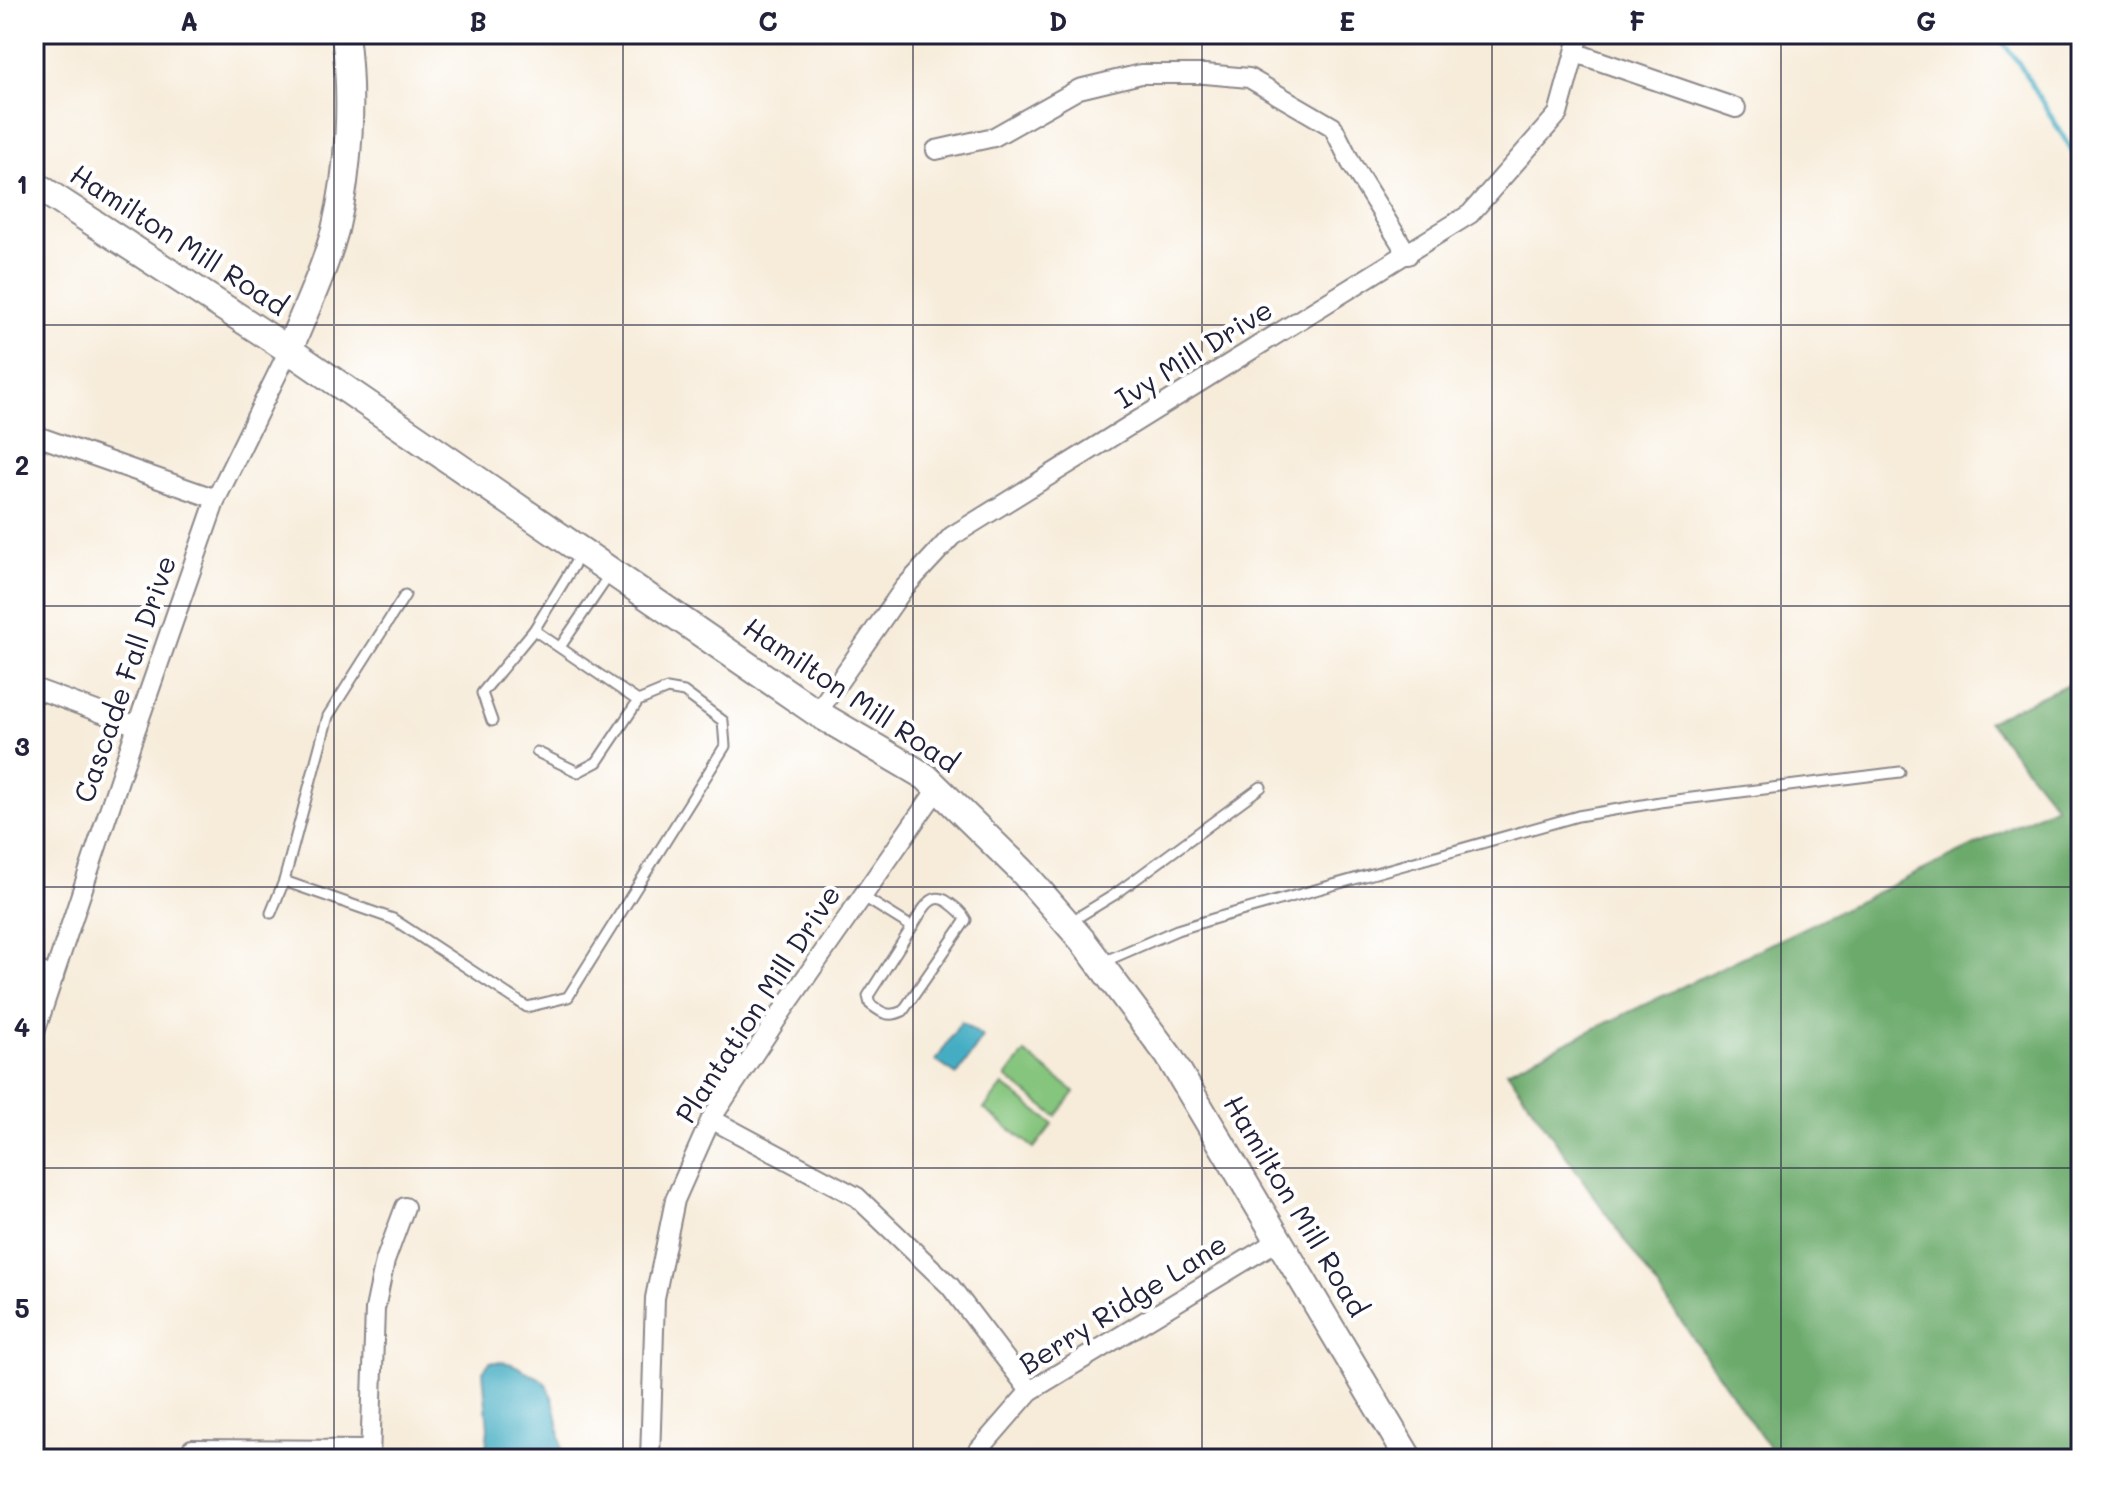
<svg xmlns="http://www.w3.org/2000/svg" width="2115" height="1493" font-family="Mali,sans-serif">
<rect width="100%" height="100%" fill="#fff"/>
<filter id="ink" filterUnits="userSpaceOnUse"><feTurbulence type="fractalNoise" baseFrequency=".0125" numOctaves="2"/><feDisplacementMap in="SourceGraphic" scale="16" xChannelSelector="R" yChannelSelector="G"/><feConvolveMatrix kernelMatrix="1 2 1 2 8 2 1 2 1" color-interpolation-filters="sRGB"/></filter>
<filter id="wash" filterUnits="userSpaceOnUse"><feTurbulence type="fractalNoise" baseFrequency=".006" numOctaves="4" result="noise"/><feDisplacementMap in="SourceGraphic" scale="32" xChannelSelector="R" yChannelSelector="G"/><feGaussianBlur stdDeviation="1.8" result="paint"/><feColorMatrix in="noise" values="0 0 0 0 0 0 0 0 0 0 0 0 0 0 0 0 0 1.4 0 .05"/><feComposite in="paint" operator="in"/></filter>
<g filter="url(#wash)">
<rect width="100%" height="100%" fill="#f7ecda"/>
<g fill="#85c57d" stroke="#54745c" stroke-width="2">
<polygon points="1025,1053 1075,1092 1056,1116 1006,1077"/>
<polygon points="1003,1085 1053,1124 1034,1148 984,1109"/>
</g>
<polygon fill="#6caa6c" stroke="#476654" stroke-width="2" points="2081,678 2081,1459 1777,1459 1507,1071 2056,806 1988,721"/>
<g fill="#44adc3" stroke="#33687f" stroke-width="2">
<polygon points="961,1022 983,1037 957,1075 936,1061"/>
<path d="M 490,1362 C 507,1362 511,1362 525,1371 C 530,1375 538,1376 542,1380 C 557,1392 560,1440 563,1459 L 485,1459 L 488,1428 L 483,1371 Z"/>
</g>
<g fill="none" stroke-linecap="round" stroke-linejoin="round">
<polyline stroke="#44adc3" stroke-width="5" points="1996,34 2018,62 2081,166"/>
</g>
</g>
<g filter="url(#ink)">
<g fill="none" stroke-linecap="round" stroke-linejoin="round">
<g stroke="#8c878a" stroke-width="13">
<g id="lane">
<polyline points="560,647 610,574"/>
<polyline points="492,721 482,693 534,630 580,555"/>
<polyline points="537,752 578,772 597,762 638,701"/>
<polyline points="284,881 393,919 527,1007 568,997 725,746 723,721 684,692 667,689 638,701 534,630"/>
<path d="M 862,896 L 912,927 C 921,914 930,889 948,902 C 955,907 962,912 966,920 L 903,1011 C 888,1018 882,1013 870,1004 L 868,996 L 912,927"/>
<polyline points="271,913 284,881 328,716 405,595"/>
<polyline points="1070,922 1114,895 1261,787"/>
<polyline points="1103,962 1177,930 1216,918 1578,816 1660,802 1900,772"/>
</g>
</g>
<g stroke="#8c878a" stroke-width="22">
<g id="street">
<polyline points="1576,53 1736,108"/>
<polyline points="936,150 994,137 1079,89 1141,74 1205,74 1249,78 1333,127 1351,163 1408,255"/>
<polyline points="34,435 216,499"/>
<polyline points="34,688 137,726"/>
<polyline points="817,713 904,588 952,536 1470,214 1558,114 1580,34"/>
<polyline points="34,969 54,977"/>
<polyline points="34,1035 137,726 216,499 289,350"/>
<polyline points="711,1119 857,1197 950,1286 1030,1391"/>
<polyline points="192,1449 370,1450"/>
<polyline points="370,1459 375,1309 385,1261 405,1207"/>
<polyline points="650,1459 655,1298 675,1200 711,1119 783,1010 938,788"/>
<polyline points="971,1459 1030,1391 1279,1240"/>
</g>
</g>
<g stroke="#8c878a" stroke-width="30">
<g id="secondary">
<polyline points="34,184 289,350 817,713 926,777 1022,871 1082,940 1169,1056 1409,1459"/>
<path d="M 289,350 C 305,311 324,271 335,230 C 350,168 353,97 345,34"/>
</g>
</g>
<use href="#lane" stroke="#fff" stroke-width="9"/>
<use href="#street" stroke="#fff" stroke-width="18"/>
<use href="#secondary" stroke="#fff" stroke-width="26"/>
</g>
</g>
<path fill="none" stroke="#22223b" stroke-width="2" stroke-opacity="0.55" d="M 334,34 L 334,1459M 623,34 L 623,1459M 913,34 L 913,1459M 1202,34 L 1202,1459M 1492,34 L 1492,1459M 1781,34 L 1781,1459M 34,325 L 2081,325M 34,606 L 2081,606M 34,887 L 2081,887M 34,1168 L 2081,1168"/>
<g text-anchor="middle" stroke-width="8" stroke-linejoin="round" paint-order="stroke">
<g font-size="28" fill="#22223b" stroke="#fff">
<text transform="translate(179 240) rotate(33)" y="10">Hamilton Mill Road</text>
<text transform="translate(1194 354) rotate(-32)" y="10">Ivy Mill Drive</text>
<text transform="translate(125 679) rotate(-71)" y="10">Cascade Fall Drive</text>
<text transform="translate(851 695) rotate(34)" y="10">Hamilton Mill Road</text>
<text transform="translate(758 1004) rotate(-57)" y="10">Plantation Mill Drive</text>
<text transform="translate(1296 1206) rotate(59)" y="10">Hamilton Mill Road</text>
<text transform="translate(1123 1304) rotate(-32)" y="10">Berry Ridge Lane</text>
</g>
</g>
<rect width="2115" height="1493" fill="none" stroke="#fff" stroke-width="88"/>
<rect x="44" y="44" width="2027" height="1405" fill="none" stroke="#22223b" stroke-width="3"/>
<g font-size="26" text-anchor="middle" font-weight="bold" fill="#22223b">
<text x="189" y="31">A</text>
<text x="478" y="31">B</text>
<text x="768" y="31">C</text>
<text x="1058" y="31">D</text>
<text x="1347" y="31">E</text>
<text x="1637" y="31">F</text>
<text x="1926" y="31">G</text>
<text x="22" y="194">1</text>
<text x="22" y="475">2</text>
<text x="22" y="756">3</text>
<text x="22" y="1037">4</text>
<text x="22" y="1318">5</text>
</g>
</svg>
